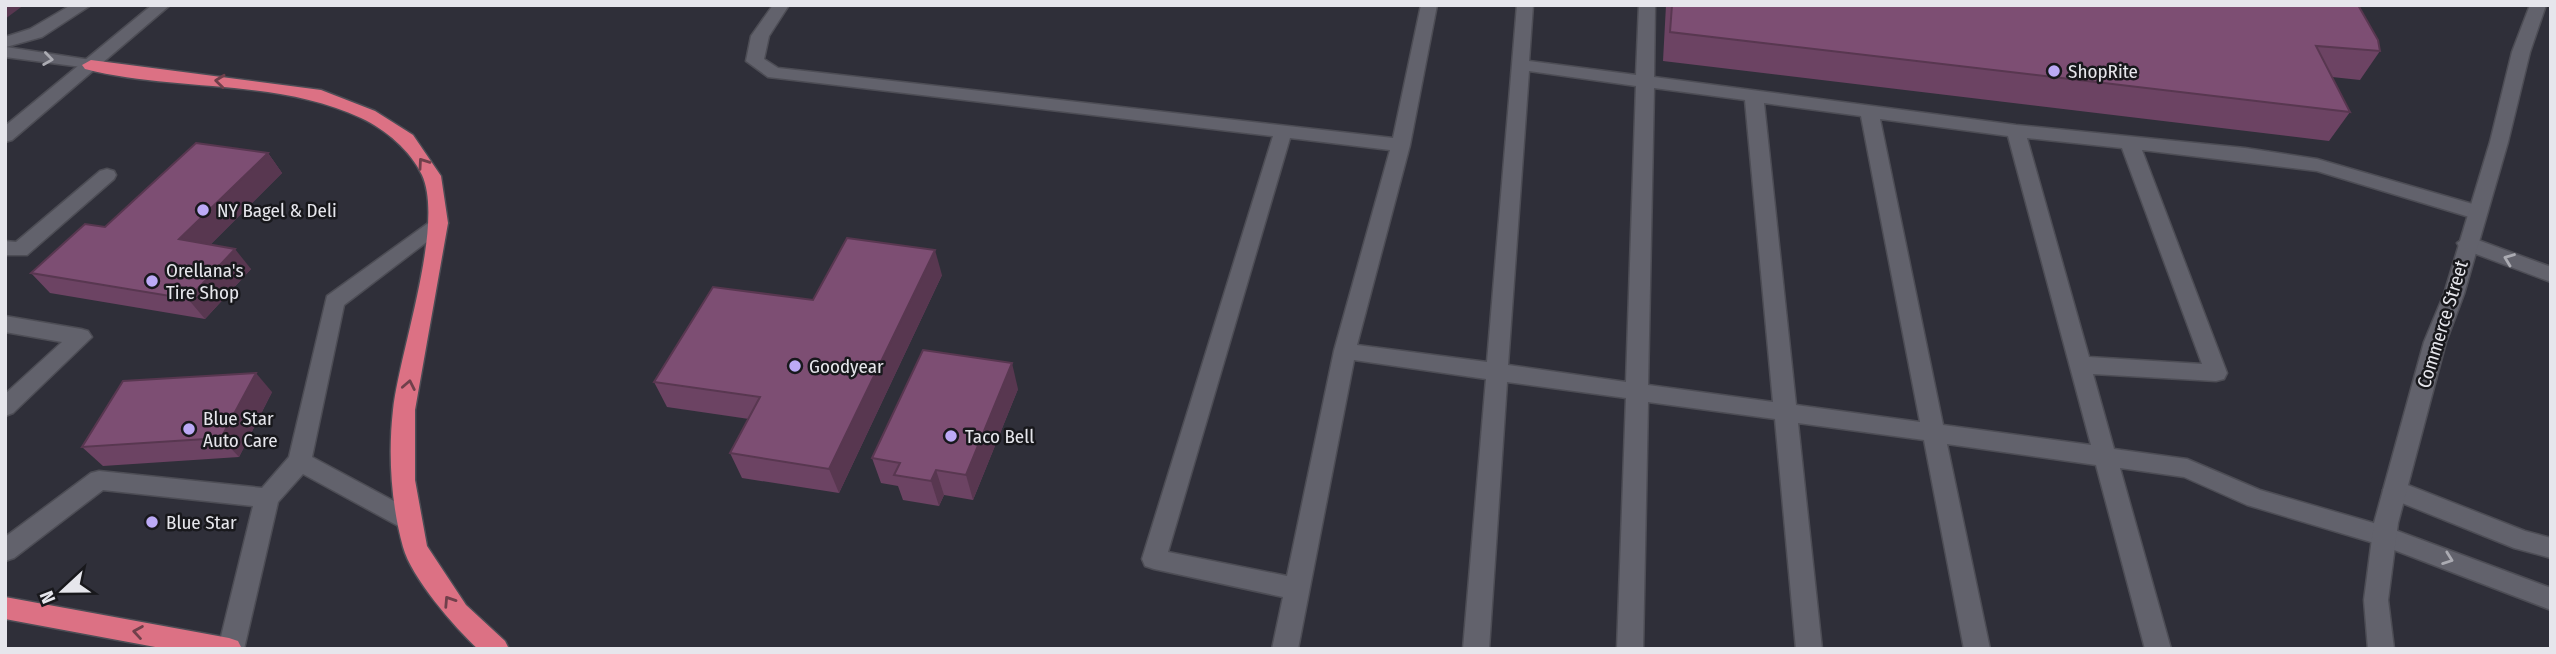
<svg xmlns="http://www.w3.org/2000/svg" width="2556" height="654" font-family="'Fira Sans Condensed',sans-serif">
<rect width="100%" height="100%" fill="#2f2f39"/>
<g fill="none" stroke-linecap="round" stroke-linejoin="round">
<g stroke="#4d4d55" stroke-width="3">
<g id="service">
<polygon points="71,5 91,5 42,37 6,47 91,60 100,65 97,69 5,57 5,37 30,29"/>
<path d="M 773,5 L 789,5 L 769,36 L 764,59 L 778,68 L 1393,138 L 1421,5 L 1437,5 L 1410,145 L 1357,345 L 1487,362 L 1517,5 L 1533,5 L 1529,61 L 1636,75 L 1639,5 L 1655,5 L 1654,77 L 2016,125 L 2245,148 L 2317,159 L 2483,207 L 2486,212 L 2476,219 L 2317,171 L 2142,150 L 2227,373 L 2224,379 L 2216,381 L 2093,374 L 2114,449 L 2187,459 L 2260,490 L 2384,526 L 2551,588 L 2551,610 L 2381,545 L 2247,505 L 2184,477 L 2120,468 L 2171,649 L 2145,649 L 2096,465 L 1947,444 L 1990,649 L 1964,649 L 1924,440 L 1798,423 L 1822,649 L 1796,649 L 1775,419 L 1648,402 L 1643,649 L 1617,649 L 1626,398 L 1507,382 L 1489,649 L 1463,649 L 1486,379 L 1354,360 L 1298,649 L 1272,649 L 1283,597 L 1154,569 L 1145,566 L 1142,559 L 1273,136 L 768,77 L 746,61 L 751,36 ZM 1529,71 L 1636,86 L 1626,382 L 1508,365 ZM 1654,88 L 1745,100 L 1773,402 L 1648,385 ZM 1764,103 L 1861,116 L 1920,422 L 1796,405 ZM 1880,119 L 2008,136 L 2091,445 L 1943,425 ZM 1290,138 L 1390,150 L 1334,351 L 1287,576 L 1168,552 ZM 2027,138 L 2122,148 L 2202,364 L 2089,357 Z"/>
<polygon points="107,169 114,171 116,175 114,179 27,255 5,255 5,241 16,242 100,171"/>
<polygon points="438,216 445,218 448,223 445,228 344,305 312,457 418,514 422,521 418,528 410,531 402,528 303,474 278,502 244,649 218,649 253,506 103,490 14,558 5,561 5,537 91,473 99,471 262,488 289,457 327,296"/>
<polygon points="2467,236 2551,267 2551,282 2460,248 2457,243"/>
<polygon points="5,316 81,329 88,331 92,337 13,413 5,416 5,394 62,342 5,332"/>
<polygon points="2395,480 2525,531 2551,538 2551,558 2514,548 2387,497 2383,490 2387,483"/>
</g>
</g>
<g stroke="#4d4d55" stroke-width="3">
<g id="tertiary">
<polygon points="152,5 170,5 12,140 5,142 5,126"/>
<polygon points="2530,5 2546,5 2530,52 2508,142 2464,294 2446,342 2398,523 2388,600 2394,649 2368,649 2364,600 2374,523 2424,342 2444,294 2490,142 2512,52"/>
</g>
</g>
<g stroke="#4d4d55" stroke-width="3">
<g id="trunk">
<path d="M 91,60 L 321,90 L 375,111 L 413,135 L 441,176 L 448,223 L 415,410 L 415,480 L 427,546 L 466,605 L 505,641 L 509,649 L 478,649 C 455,628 411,577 403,547 C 391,504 388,454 393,410 C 399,353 445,225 422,175 C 410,150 386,130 361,118 C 276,78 174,92 85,69 L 82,65 Z"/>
<polygon points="5,597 229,638 238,641 242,649 166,649 5,619"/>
</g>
</g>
<use href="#service" fill="#62626c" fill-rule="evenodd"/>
<use href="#tertiary" fill="#62626c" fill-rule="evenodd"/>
<use href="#trunk" fill="#dc7184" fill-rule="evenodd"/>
</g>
<g fill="#6c4363">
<polygon points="1666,5 2358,5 2380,51 2360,80 2332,77 2350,112 2329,141 1663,61"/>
<polygon points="268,153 282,173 211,244 251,269 205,319 50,293 31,273"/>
<polygon points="942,275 839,493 742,478 730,453 749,419 667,407 654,382 813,300"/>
<polygon points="1018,389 973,500 944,495 939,506 903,500 898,486 881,483 872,458"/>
<polygon points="272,392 239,457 103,466 82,447"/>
</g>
<g fill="#583750">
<polygon points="5,5 24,5 5,19"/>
<polygon points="268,153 282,173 196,259 179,239"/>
<polygon points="235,249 251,269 205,319 188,299"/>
<polygon points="935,250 942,275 839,493 829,469"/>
<polygon points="1012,363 1018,389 973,500 966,475"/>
<polygon points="256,373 272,392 239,457 221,438"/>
<polygon points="936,470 944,495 939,506 931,481"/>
</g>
<g fill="#7d4e73" stroke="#583750" stroke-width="2">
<polygon points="1672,5 2358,5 2378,40 2380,51 2316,46 2350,112 1670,32"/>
<polygon points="196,143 268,153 179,239 235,249 188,299 31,273 85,224 105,227"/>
<polygon points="847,238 935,250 829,469 730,453 760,397 654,382 713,287 813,300"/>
<polygon points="923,350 1012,363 966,475 936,470 931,481 894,475 900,463 872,458"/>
<polygon points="256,373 221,438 82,447 123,381"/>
</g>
<defs><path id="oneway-chevron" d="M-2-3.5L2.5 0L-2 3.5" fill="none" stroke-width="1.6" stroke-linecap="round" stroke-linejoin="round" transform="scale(1.75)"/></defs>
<g stroke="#ababb2">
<use href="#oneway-chevron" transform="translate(48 59) rotate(8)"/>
<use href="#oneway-chevron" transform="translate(2509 259) rotate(-159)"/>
<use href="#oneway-chevron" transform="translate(2448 559) rotate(20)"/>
</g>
<g stroke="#70404b">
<use href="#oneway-chevron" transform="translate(220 81) rotate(-174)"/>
<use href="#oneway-chevron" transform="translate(423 163) rotate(-125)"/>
<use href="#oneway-chevron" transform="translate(409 385) rotate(-79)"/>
<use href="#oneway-chevron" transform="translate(449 601) rotate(-123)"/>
<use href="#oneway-chevron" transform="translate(138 632) rotate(-171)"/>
</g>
<g fill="#bcaaf6" stroke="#18181c" stroke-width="2.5">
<circle cx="2054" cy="71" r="7"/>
<circle cx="203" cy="210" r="7"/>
<circle cx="152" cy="281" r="7"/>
<circle cx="795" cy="366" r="7"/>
<circle cx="189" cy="429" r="7"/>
<circle cx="951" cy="436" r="7"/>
<circle cx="152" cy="522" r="7"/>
</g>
<g text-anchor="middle" stroke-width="5" stroke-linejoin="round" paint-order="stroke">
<g font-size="19" fill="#e6e6ec" stroke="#18181c" text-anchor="start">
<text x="2068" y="78">ShopRite</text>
<text x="217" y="217">NY Bagel &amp; Deli</text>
<text x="166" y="277">Orellana's<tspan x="166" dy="22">Tire Shop</tspan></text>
<text x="809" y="373">Goodyear</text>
<text x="203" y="425">Blue Star<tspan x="203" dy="22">Auto Care</tspan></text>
<text x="965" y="443">Taco Bell</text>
<text x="166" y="529">Blue Star</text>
</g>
<g font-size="19" fill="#e6e6ec" stroke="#18181c">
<text transform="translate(2442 324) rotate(-73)" y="7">Commerce Street</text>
</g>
</g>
<rect width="2556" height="654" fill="none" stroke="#e6e6ec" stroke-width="14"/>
<g transform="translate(63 591) rotate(248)" stroke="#18181c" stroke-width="5" paint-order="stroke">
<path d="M0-5L12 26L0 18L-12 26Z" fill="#e6e6ec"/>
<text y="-10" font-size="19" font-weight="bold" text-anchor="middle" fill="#e6e6ec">N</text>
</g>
</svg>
